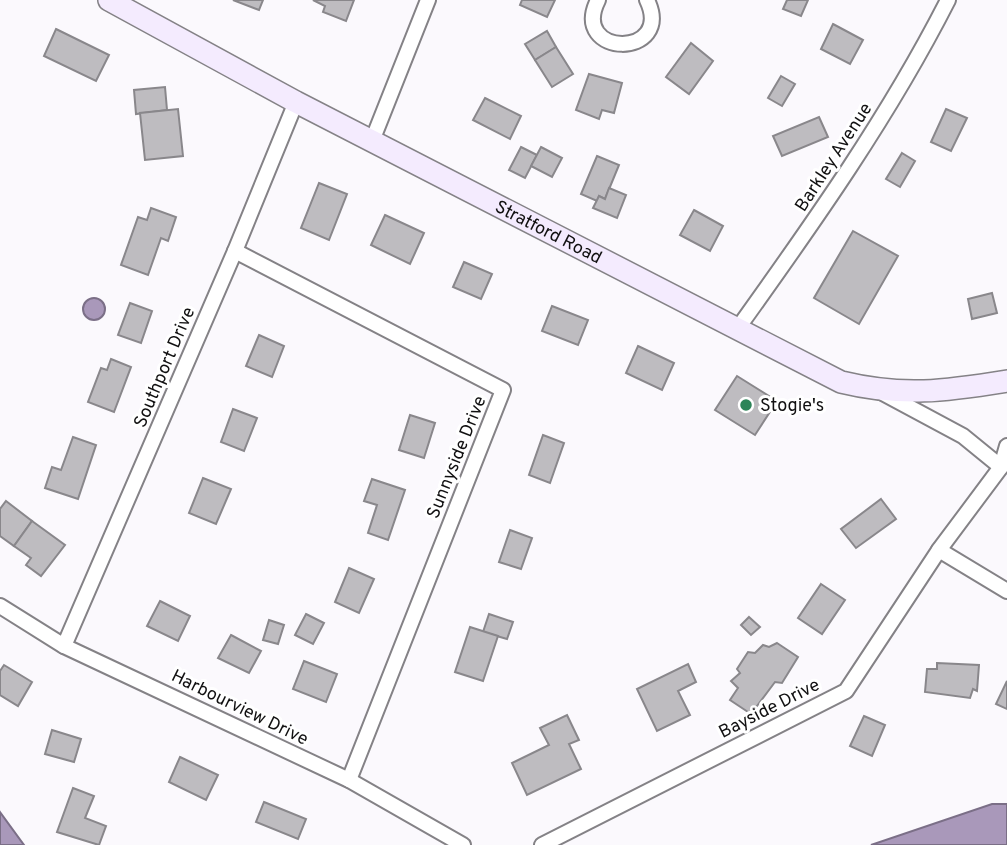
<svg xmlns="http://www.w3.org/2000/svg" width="1007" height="845" font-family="Overpass,sans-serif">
<rect width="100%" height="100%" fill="#fbf9fd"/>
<g fill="#a998ba" stroke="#7b6f87" stroke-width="2">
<circle cx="94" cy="309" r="11"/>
<polygon points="992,804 1007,804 1007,845 871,845"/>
<polygon points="0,812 24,845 0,845"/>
</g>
<g fill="#bebcc0" stroke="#89878b" stroke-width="2">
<polygon points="233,0 263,0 259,10"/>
<polygon points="313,0 354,0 346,21 323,12 325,6"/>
<polygon points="522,0 555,0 547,17 520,5"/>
<polygon points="787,0 808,0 801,16 783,9"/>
<polygon points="833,24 863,40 850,64 821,49"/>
<polygon points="56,29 109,55 96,81 44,56"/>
<polygon points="547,31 556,47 535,60 525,44"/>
<polygon points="691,43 713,61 689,94 666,77"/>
<polygon points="556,47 573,74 552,87 535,60"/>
<polygon points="589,74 622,83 614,113 602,110 599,119 576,110"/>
<polygon points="781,76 795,84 782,106 768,98"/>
<polygon points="165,87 167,110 136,114 134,90"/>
<polygon points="485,98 521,116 510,139 473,120"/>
<polygon points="178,109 183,156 145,160 140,113"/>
<polygon points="946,109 967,118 951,151 931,142"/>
<polygon points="819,117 828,137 782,156 773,136"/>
<polygon points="521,147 537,155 525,178 509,170"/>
<polygon points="541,147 562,158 552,177 531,166"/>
<polygon points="902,153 915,161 900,187 886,179"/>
<polygon points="597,156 619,165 605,199 599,196 597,201 581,194"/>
<polygon points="319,183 347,194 329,240 301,228"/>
<polygon points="609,188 626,195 617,218 593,208 599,196 605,199"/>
<polygon points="151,208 176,217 168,241 161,238 148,275 121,265 138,217 147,220"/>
<polygon points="694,210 723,226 710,251 680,235"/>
<polygon points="385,215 424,233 410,264 371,245"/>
<polygon points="853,231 898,256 859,324 814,298"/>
<polygon points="464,262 492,274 481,299 453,287"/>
<polygon points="992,293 997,313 972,319 968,299"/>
<polygon points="130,303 152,311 141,343 118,335"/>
<polygon points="552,306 588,320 578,345 542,331"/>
<polygon points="259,335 284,346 272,377 246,366"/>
<polygon points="638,346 674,363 662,390 626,373"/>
<polygon points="111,359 131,367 114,412 88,402 101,368 107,370"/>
<polygon points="737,376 777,401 755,435 715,410"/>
<polygon points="233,409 257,418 244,451 221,442"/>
<polygon points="410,415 435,423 424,458 399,450"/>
<polygon points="543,435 564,443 550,483 529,475"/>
<polygon points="73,437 96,445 78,499 45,488 52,467 61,470"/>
<polygon points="203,478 231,489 216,524 189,513"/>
<polygon points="372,479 405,490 388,540 368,533 377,505 364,501"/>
<polygon points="881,499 896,519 856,548 841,529"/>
<polygon points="6,501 32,521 14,546 0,536 0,509"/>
<polygon points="32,521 65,545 41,576 26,565 31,558 14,546"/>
<polygon points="510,530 532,538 521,569 499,562"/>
<polygon points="349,568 374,579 359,613 335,602"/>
<polygon points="821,584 845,600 822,634 798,618"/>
<polygon points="160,601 190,616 178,641 147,626"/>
<polygon points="306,614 324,623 313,644 295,635"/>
<polygon points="489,614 513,622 507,639 483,632"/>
<polygon points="749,617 760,627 751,635 741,625"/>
<polygon points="269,620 284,625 278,644 263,640"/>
<polygon points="470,627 498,636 483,681 455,672"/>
<polygon points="231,635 261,651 249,673 218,658"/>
<polygon points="777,643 798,657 782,683 775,682 751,714 730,700 738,688 731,681 740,673 737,669 748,652 755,653 763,645 769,647"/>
<polygon points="304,661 337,674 326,702 293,689"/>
<polygon points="937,663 979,665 977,691 973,689 970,698 925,692 927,669 937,669"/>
<polygon points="688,664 696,682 678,691 690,715 657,731 637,689"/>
<polygon points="4,665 32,682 18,706 0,695 0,671"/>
<polygon points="1007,681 1007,709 996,704"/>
<polygon points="567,715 579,740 569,744 581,769 527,795 512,763 549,745 540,728"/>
<polygon points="864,716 885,725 872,756 850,746"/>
<polygon points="52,730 81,739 74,762 45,754"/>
<polygon points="180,757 218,775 206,800 169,782"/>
<polygon points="73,788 94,796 85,818 106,826 99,845 57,832"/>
<polygon points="264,802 306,819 298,839 256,822"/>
</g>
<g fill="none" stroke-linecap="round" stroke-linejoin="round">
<g stroke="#848286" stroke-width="18">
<g id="street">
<path d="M 598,0 C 569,58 675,59 647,0"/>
<polyline points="372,141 428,0"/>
<polyline points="235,251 503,390 349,780"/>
<path d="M 738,328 C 814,222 889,116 948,0"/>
<polyline points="881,392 963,436 1001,467"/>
<polyline points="939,550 1007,591"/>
<polyline points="0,606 64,646 349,780 463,845"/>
<polyline points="64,646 235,251 296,102"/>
<polyline points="542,845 846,691 939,550 1001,467 1007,446"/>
</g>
</g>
<g stroke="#848286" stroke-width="24">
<g id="secondary">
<path id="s1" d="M 109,0 L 296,102 L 841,382 C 903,397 945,391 1007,381"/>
</g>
</g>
<use href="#street" stroke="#fff" stroke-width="14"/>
<use href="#secondary" stroke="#f4ebfe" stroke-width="21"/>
</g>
<circle fill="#2c8458" stroke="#fff" stroke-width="2.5" cx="746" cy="405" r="7"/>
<g text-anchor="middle" stroke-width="6" stroke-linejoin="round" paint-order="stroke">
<g font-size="18" fill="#111011" stroke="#fff">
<text transform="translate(833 157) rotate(-57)" y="6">Barkley Avenue</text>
<text dy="6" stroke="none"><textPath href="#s1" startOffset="497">Stratford Road</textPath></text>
<text transform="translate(164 367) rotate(-67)" y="6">Southport Drive</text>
<text transform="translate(456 457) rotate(-68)" y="6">Sunnyside Drive</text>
<text transform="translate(240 707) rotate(26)" y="6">Harbourview Drive</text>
<text transform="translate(769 708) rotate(-27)" y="6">Bayside Drive</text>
</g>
<g font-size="18" fill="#111011" stroke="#fff" text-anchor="start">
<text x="760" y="411">Stogie's</text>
</g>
</g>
</svg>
